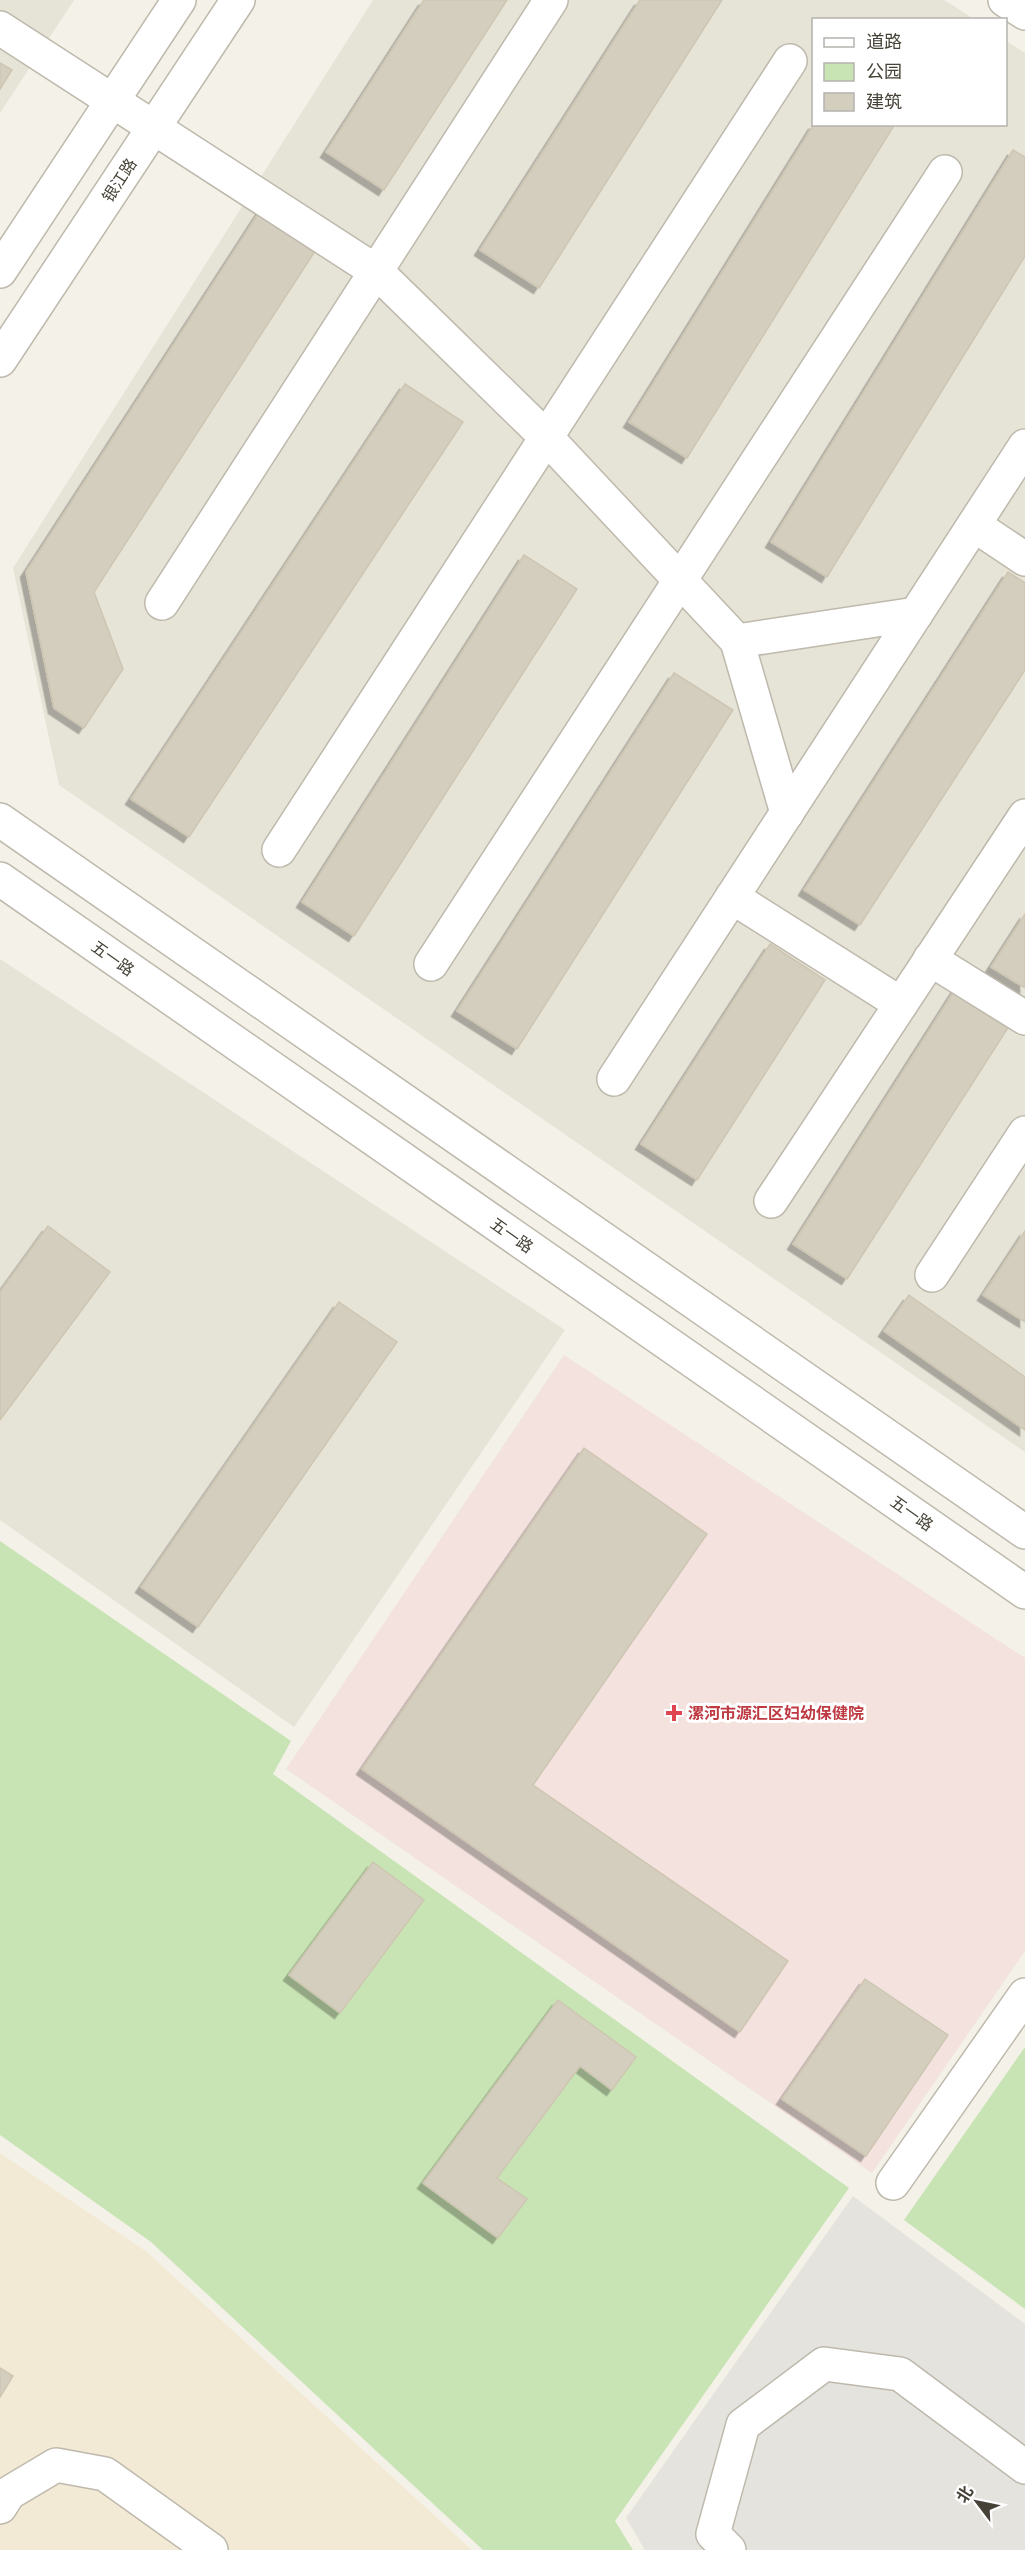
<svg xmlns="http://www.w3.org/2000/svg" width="1025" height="2550" font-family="Inter,'Noto Sans SC',sans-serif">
<defs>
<filter id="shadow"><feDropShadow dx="-5.5" dy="5.5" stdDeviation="0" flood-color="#0004"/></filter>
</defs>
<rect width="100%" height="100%" fill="#f3f1e8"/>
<g fill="#e6e3d7">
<polygon points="0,0 74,0 0,113"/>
<polygon points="373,0 944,0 974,19 814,20 814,124 1006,124 1006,41 1025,53 1025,1452 59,785 13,568"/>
<polygon points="0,959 565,1330 294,1727 0,1520"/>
</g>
<polygon fill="#f3ead5" points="0,2153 147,2252 472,2550 0,2550"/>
<polygon fill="#e5e3dd" points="853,2196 1025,2324 1025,2550 645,2550 626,2518"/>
<polygon fill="#f3e2dd" points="564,1355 1025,1658 1025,1951 872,2173 286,1769"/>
<g fill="#c9e4b4">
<polygon points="0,1541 291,1741 273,1774 849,2188 615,2521 633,2550 483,2550 151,2242 0,2135"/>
<polygon points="1025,2047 1025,2309 904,2220"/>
</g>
<g fill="#d4cebf" stroke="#cec6b2" stroke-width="1.5" filter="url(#shadow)">
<polygon points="424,0 507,0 384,190 326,152"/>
<polygon points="640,0 722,0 539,288 480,250"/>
<polygon points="0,63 12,70 0,89"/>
<polygon points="814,124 895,124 687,458 629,422"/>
<polygon points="1013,150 1025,157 1025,256 827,577 771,542"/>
<polygon points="262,208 319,245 94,592 123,669 84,728 54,708 26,572"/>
<polygon points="405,384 463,422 189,837 131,799"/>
<polygon points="524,555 577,589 354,936 302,902"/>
<polygon points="1008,572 1025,583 1025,670 860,925 804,890"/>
<polygon points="674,673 733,710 517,1049 457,1011"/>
<polygon points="1025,914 1025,988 991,967"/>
<polygon points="770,944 825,980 697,1180 641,1144"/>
<polygon points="958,985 1013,1020 847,1279 793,1244"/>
<polygon points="48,1226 110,1272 0,1420 0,1292"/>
<polygon points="1025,1231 1025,1322 983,1295"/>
<polygon points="909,1295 1025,1377 1025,1430 884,1331"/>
<polygon points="339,1302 397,1342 198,1627 141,1587"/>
<polygon points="584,1448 707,1534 533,1785 788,1961 740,2032 362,1769"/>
<polygon points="373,1862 424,1900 340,2013 289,1975"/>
<polygon points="865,1979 948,2035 866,2156 782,2099"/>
<polygon points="558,2000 636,2057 612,2090 580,2066 497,2178 527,2199 498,2238 423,2183"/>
<polygon points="0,2368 13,2376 0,2397"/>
</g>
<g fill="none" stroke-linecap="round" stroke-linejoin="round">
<g stroke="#beb9ac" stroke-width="36">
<g id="minor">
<polyline points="1005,0 1025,13"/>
<polyline points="0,28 377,272 546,437 737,641 916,614"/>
<polyline points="0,271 179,0"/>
<polyline points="0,360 238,0"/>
<polyline points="974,525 1025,559"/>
<polyline points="162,603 551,0"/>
<polyline points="737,641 787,813"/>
<polyline points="0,820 1025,1532"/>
<polyline points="279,850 790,61"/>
<polyline points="0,879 1025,1592"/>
<polyline points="732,897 901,1004"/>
<polyline points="930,959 1025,1018"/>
<polyline points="431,964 945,172"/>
<polyline points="614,1079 1025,446"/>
<polyline points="771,1201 1025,816"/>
<polyline points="932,1275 1025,1133"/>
<polyline points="893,2183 1025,1995"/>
<polyline points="0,2507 9,2493 56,2465 105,2474 211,2550"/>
<polyline points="729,2550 713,2534 743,2425 824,2364 900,2374 1025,2467"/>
</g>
</g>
<use href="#minor" stroke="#fff" stroke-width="33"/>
</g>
<path fill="#e0444e" stroke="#fff" stroke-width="2" d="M671 1704h6v6h6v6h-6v6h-6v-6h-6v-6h6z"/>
<g text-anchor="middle" stroke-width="6" stroke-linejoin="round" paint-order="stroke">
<g font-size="16" fill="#464237" stroke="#fff">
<text transform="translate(119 180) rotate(-57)" y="6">银江路</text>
<text transform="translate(113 958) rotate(35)" y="6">五一路</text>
<text transform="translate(512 1235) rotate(35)" y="6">五一路</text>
<text transform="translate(912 1513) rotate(35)" y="6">五一路</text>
</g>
<g font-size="16" font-weight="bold" fill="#be3a42" stroke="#fff" text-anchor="start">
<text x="688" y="1719">漯河市源汇区妇幼保健院</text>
</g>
</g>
<rect x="812" y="18" width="195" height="108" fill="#ffffff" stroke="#b5b3af" stroke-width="1.5"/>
<rect x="824" y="38" width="30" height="9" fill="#ffffff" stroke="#b5b3af" stroke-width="1.5"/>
<text x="866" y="48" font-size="18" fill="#464237">道路</text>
<rect x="824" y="63" width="30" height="18" fill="#c9e4b4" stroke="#b5b3af" stroke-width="1.5"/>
<text x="866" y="78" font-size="18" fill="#464237">公园</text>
<rect x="824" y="93" width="30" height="18" fill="#d4cebf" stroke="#b5b3af" stroke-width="1.5"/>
<text x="866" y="108" font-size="18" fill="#464237">建筑</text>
<g transform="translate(977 2502) rotate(302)" stroke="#ffffff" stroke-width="4.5" paint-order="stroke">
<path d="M0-4.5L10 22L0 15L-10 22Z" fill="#464237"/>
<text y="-9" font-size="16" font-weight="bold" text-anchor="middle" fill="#464237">北</text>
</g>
</svg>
